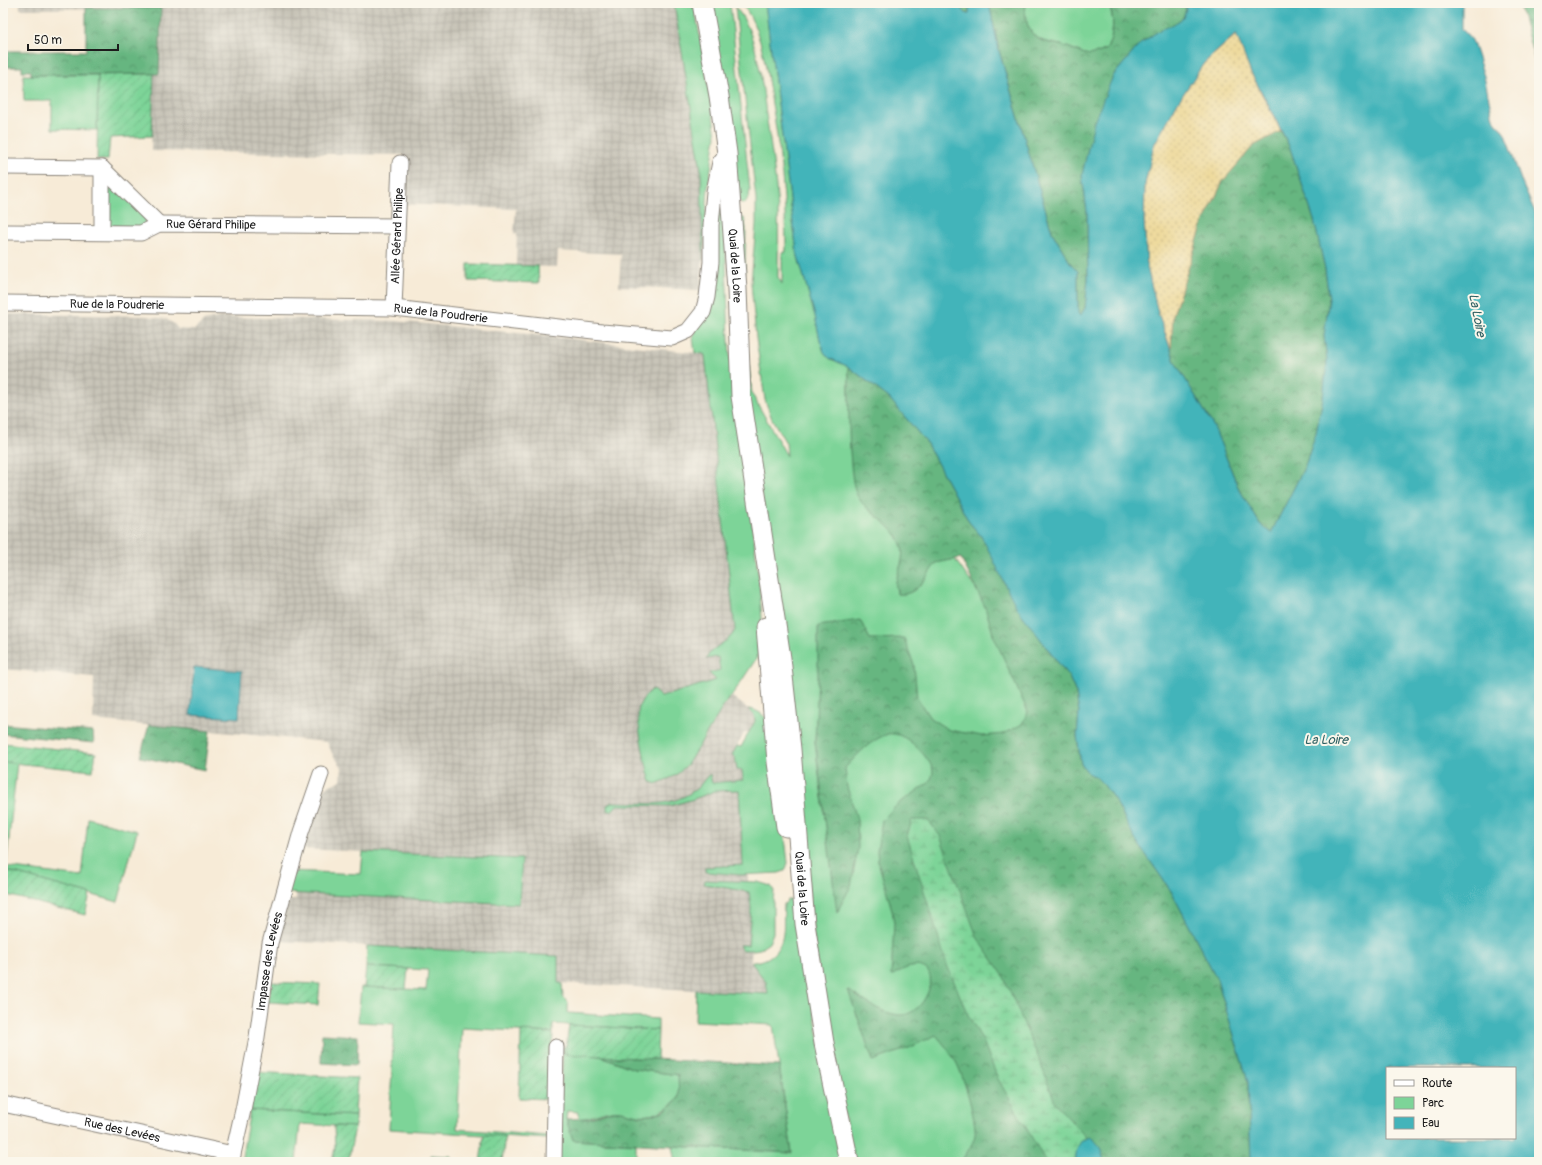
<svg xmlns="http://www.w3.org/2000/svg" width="1542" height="1165" font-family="Pangolin,sans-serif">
<defs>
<pattern id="industrial-grid" width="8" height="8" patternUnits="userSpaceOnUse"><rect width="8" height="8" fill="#c8c4b8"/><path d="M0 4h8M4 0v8" fill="none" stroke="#aba89e"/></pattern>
<pattern id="forest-crowns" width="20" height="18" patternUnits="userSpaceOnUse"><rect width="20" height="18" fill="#66b680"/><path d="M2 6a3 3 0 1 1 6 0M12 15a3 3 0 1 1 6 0" fill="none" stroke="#539368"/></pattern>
<pattern id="wetland-marsh" width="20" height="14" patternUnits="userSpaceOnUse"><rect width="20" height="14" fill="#7dd498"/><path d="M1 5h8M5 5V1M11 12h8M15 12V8" fill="none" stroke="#6bb582"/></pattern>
<pattern id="sand-dots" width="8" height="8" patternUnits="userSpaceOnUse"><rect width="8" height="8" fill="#eeda9e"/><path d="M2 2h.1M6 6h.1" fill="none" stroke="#ccba88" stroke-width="1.8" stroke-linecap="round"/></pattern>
<pattern id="garden-furrows" width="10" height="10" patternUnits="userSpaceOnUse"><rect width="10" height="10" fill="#7dd498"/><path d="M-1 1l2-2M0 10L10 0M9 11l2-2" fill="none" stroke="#6bb582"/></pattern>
</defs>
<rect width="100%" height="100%" fill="#fbf7ec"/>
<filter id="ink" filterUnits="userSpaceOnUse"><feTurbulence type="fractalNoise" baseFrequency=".025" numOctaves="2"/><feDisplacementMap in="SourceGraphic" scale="8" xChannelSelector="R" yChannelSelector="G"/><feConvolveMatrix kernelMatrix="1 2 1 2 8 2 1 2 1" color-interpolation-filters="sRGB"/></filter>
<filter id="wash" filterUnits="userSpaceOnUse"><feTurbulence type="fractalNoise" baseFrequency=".012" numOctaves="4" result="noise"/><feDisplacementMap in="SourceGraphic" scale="16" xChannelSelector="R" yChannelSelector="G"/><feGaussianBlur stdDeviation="0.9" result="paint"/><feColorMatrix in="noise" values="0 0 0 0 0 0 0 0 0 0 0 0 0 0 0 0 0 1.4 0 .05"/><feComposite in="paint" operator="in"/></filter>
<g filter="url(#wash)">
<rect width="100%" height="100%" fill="#f7ebd7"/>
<g fill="url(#industrial-grid)">
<polygon points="20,3 674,3 701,170 703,260 700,290 619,286 621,254 558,251 557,267 516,266 517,234 514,234 516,209 403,204 404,155 151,151 154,74 159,74 161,8 20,9"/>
<polygon points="3,314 145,316 166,319 174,324 178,329 194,330 204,321 221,317 396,321 537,335 705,354 735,630 730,695 752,712 755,718 750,732 745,732 732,755 742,761 748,882 754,915 751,961 766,982 768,994 558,983 558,956 278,941 288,900 296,900 296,894 519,904 522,859 302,849 322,789 341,780 342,767 333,755 327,742 93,720 94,677 3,669"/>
</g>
<g fill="#7dd498" stroke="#4c785a" fill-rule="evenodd">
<polygon points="674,3 694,3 711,101 716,136 708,188 703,260 701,170"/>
<polygon points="707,3 730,3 750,190 749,196 745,204 741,203 740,201"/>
<path d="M 741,3 L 765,3 L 797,253 L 815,316 L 820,340 L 824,352 L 829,358 L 849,367 L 849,400 L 896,476 L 1067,718 L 1156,851 L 1192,888 L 1203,910 L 1221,955 L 1250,1023 L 1313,1162 L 855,1162 C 841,1103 828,1044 820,984 C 805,882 800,778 789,676 C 780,595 763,515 752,435 C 742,364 740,293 738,221 L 740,217 L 744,218 L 746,228 L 744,293 L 747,347 L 752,394 L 787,456 L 786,443 L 772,419 L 765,400 L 756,338 L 751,283 L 756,224 L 756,200 L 735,7 C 757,30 762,83 766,114 C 771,146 776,178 778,210 C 779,233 778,255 778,277 L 782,284 L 782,252 L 786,252 C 786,200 780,149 771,98 C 766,68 761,26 741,3 ZM 817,705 L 837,887 L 839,909 L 838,911 L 818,768 L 815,741 Z"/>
<path d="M 1026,3 L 1108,3 C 1115,19 1114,33 1107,49 C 1086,59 1087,54 1067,47 C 1060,44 1051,44 1043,41 C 1027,35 1024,18 1026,3 Z"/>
<polygon points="23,75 98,75 97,130 52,129 52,101 24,101"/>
<polygon points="112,185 146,218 145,223 140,229 108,225 109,186"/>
<path d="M 719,205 L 724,208 L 729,341 L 732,383 L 753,530 L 759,581 L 762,619 L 760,653 L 731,697 L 730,696 L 687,765 L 675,776 L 656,784 L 651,782 C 646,767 635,720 639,706 C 642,699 647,694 652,689 L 661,697 L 716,680 L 709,673 L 720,670 L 718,657 L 706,659 C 713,644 729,644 735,630 L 705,356 L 704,354 L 695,353 L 693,338 Z"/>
<path d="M 748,709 C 755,709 761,713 766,718 L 784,829 L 788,863 L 785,871 L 779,873 L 741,875 L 705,872 L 705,867 L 743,865 L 739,790 L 715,791 L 694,799 L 670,806 L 617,805 L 613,810 L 607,811 L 607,805 L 612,802 C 645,802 666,810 695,790 C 701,786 704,778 710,774 L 712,783 L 743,780 L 742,770 L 737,770 L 735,757 L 732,755 L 737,746 L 741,747 L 755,721 L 754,715 Z"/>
<polygon points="3,762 17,763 6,867 82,877 88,818 137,831 118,902 3,870"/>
<polygon points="363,852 522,859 519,904 285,893 291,871 361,874"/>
<polygon points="705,880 758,882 771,886 774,891 773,904 773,933 769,943 760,949 753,950 742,950 739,945 748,945 751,908 749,892 704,884"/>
<path d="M 788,900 L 791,900 L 795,904 L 841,1162 L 675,1162 L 672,1146 L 792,1153 L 773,1025 L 695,1021 L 696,990 L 768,994 L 766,982 L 751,962 C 758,962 766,960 772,955 C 788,941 782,923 784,904 Z"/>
<polygon points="367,946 558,956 558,983 562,983 563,997 568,1002 568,1013 658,1019 658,1030 553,1024 553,1033 462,1028 457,1129 549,1136 548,1139 389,1129 394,1024 358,1022 361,987 426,990 428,970 366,967"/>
<path d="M 567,1044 L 565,1054 L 601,1056 L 634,1069 L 679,1075 L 679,1098 C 665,1110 653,1119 634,1114 C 626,1113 620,1110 612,1111 C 601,1112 591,1118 579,1119 L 579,1112 L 567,1111 L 566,1119 L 573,1140 L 636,1144 L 636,1160 L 669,1162 L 558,1162 L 563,1047 Z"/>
<polygon points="250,1110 355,1116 355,1127 300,1124 296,1162 241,1162"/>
</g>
<g fill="url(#forest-crowns)" stroke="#41694e">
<polygon points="955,3 969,3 969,14 964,12"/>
<path d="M 989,3 L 1026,3 C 1024,18 1027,35 1043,41 C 1051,44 1060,44 1067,47 C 1087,54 1086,59 1107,49 C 1114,33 1115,19 1108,3 L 1184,3 L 1186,9 L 1183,18 L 1171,26 L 1161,29 L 1140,44 L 1113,76 L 1082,175 L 1087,212 L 1088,279 L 1085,308 L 1080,317 L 1078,313 L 1078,271 L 1071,264 L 1052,232 L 999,51 Z"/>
<polygon points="1519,3 1539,3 1539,77"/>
<polygon points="86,8 161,8 159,74 31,75 31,71 22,71 22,67 6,67 6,51 86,51"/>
<polygon points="1281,131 1290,148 1314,220 1325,269 1329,299 1324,336 1327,361 1323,398 1316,433 1305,466 1271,533 1260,524 1238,487 1214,427 1175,362 1171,349 1173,315 1203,223 1223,181 1253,146"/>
<path d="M 849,367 L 889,398 L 926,442 L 969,522 L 981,536 L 1043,643 L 1069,677 L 1076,693 L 1079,713 L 1077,736 L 1081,764 L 1088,773 L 1096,777 L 1104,785 L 1116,802 L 1135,839 L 1171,891 L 1217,979 L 1248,1082 L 1251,1162 L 960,1162 C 966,1154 973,1145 975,1135 C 977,1122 963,1074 956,1062 C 951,1053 943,1043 936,1035 L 909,1048 L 873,1061 L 848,990 C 863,1000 880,1013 899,1015 C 927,1017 947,960 911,967 C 904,968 897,973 891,976 L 894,923 L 892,910 L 878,861 L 877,851 L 882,820 L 898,804 L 930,782 C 931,779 933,774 933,771 C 932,761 912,741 903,737 C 900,735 892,733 888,734 C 870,740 857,755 845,768 L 847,787 L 857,819 L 858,848 L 851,886 L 837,912 L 815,741 L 818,676 L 818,626 L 860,620 L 870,639 L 904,638 L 914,665 L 917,698 L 930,718 L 949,730 L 982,736 L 1004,734 L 1022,724 L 1028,712 L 994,637 L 985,607 L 961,558 L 936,563 C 926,577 917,597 897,594 C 897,590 895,586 896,582 C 898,569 906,558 901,544 C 894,523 868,515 858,497 C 853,487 852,476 851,464 C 848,432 849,399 849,367 Z"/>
<polygon points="3,724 93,732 94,743 3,734"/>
<polygon points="149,725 210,731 205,770 140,757"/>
<polygon points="322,1034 358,1036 357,1065 321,1063"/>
<polygon points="601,1056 779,1066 792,1153 573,1140 566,1119 590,1118 613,1111 622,1111 641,1116 651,1115 664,1111 679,1098 678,1075 634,1069"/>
</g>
<polygon fill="url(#wetland-marsh)" stroke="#4c785a" points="912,820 928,820 940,836 977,937 1003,975 1039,1059 1055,1103 1090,1142 1099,1162 1046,1162 998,1079 983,1041 968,1015 947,965 907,836"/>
<polygon fill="url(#sand-dots)" stroke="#857b5d" points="1237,34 1250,71 1281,131 1253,146 1223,181 1203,223 1173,315 1171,349 1158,313 1147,267 1144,220 1145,184 1154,145 1178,102 1204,63"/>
<g fill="url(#garden-furrows)" stroke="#4c785a">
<polygon points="154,74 152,136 110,138 108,160 97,160 98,75"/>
<polygon points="468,264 538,266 539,283 468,281"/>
<polygon points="3,743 96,753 93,771 3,762"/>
<polygon points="3,870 90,894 85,915 3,894"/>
<polygon points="366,967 408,969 406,989 364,987"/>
<polygon points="271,982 320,984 318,1005 268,1002"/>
<polygon points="569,1025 658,1030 657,1059 565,1054"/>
<polygon points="521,1031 553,1033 550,1099 519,1098"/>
<polygon points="256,1072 357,1078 355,1116 250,1110"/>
<polygon points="334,1126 355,1127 348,1162 332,1162 335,1148"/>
<polygon points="484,1135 505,1136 502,1162 480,1162"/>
<polygon points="431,1155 451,1156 451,1162 431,1162"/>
</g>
<g fill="#43b4ba" stroke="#30686b" fill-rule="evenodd">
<path d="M 765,3 L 955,3 L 967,14 L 969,14 L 969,3 L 989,3 L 999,51 L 1052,232 L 1071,264 L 1078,271 L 1078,313 L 1080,316 L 1085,308 L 1088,279 L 1087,212 L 1082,175 L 1094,122 L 1113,76 L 1140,44 L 1161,29 L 1171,26 L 1183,18 L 1186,9 L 1184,3 L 1462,3 L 1462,29 L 1472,40 L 1484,76 L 1493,118 L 1505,134 L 1522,183 L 1539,221 L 1539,1162 L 1251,1162 L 1248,1082 L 1217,979 L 1171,891 L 1135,839 L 1116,802 L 1104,785 L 1096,777 L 1088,773 L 1081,764 L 1077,736 L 1079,713 L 1076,693 L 1069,677 L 1017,608 L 1006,587 L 992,557 L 981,536 L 969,522 L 926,442 L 889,398 L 849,367 L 829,358 L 824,352 L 820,340 L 815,316 L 797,253 ZM 1236,34 L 1250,71 L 1267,102 L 1290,148 L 1314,220 L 1325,269 L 1329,299 L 1324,336 L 1327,361 L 1323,398 L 1316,433 L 1305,466 L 1271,533 L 1260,524 L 1238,487 L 1214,427 L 1175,362 L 1158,313 L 1147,267 L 1144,220 L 1145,184 L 1154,145 L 1178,102 L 1204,63 ZM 1387,1068 L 1515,1068 L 1515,1138 L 1387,1138 Z"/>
<polygon points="194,667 242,671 239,718 190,715"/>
<path d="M 1090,1137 C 1100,1143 1102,1151 1104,1162 L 1076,1162 C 1075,1153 1077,1147 1082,1140 Z"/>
</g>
</g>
<g filter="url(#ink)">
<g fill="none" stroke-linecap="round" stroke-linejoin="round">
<g stroke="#8a847a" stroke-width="17">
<g id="minor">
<polyline points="3,167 102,168 159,224"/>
<path id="s1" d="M 3,232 L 141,233 L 159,224 L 397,226"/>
<polyline points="102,232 102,168"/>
<path id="s2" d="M 3,303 L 394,308 L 602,332 L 672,338 L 688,331 L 703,312 L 707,297 L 711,262 L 711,225 L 714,192 L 720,162 L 727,153"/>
<path id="s3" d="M 394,308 L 400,163"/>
<path id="s4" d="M 3,1104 L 233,1154 L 232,1162"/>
<path id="s5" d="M 233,1154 L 243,1110 L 257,1037 L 270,943 L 301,832 L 321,774"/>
<polyline points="554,1162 556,1047"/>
</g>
</g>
<g stroke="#8a847a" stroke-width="21">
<g id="major">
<path id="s6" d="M 702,3 L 719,96 L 727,153 L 737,289 L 741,396 L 781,658 L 791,749 L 805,924 L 824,1043 L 849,1162"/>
<polyline points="766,627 777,762 786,827"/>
</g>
</g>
<use href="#minor" stroke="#fff" stroke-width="15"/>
<use href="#major" stroke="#fff" stroke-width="19"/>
</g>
</g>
<g text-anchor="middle" stroke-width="4" stroke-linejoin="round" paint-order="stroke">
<g font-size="12" fill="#1c1c1c" stroke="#fbf7ec">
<text dy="4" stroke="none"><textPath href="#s1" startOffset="210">Rue Gérard Philipe</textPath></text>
<text dy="4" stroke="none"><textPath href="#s3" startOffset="72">Allée Gérard Philipe</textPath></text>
<text dy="4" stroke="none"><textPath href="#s6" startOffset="265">Quai de la Loire</textPath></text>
<text dy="4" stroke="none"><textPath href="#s2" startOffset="114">Rue de la Poudrerie</textPath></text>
<text dy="4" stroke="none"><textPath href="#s2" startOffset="438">Rue de la Poudrerie</textPath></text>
<text dy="4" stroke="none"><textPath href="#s6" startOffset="892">Quai de la Loire</textPath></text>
<text dy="4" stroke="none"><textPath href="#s5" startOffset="196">Impasse des Levées</textPath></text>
<text dy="4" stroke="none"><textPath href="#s4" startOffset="122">Rue des Levées</textPath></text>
</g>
<g font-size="13" font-style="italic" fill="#2e6063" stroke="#fbf7ec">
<text transform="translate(1478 315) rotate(79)" y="5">La Loire</text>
<text x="1326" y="744">La Loire</text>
</g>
</g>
<rect width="1542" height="1165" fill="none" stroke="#fbf7ec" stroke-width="16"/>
<rect x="1386" y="1067" width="130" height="72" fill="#fbf7ec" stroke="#a29f99"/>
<rect x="1394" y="1080" width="20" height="6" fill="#ffffff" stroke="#a29f99"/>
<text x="1422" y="1087" font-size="12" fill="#1c1c1c">Route</text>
<rect x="1394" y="1097" width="20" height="12" fill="#7dd498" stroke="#a29f99"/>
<text x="1422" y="1107" font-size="12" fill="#1c1c1c">Parc</text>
<rect x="1394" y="1117" width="20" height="12" fill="#43b4ba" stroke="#a29f99"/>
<text x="1422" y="1127" font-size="12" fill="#1c1c1c">Eau</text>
<path d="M28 44v6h90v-6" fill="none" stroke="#1c1c1c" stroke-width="2"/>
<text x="34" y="44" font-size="12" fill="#1c1c1c" stroke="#fbf7ec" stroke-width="3" paint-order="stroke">50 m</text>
</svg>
